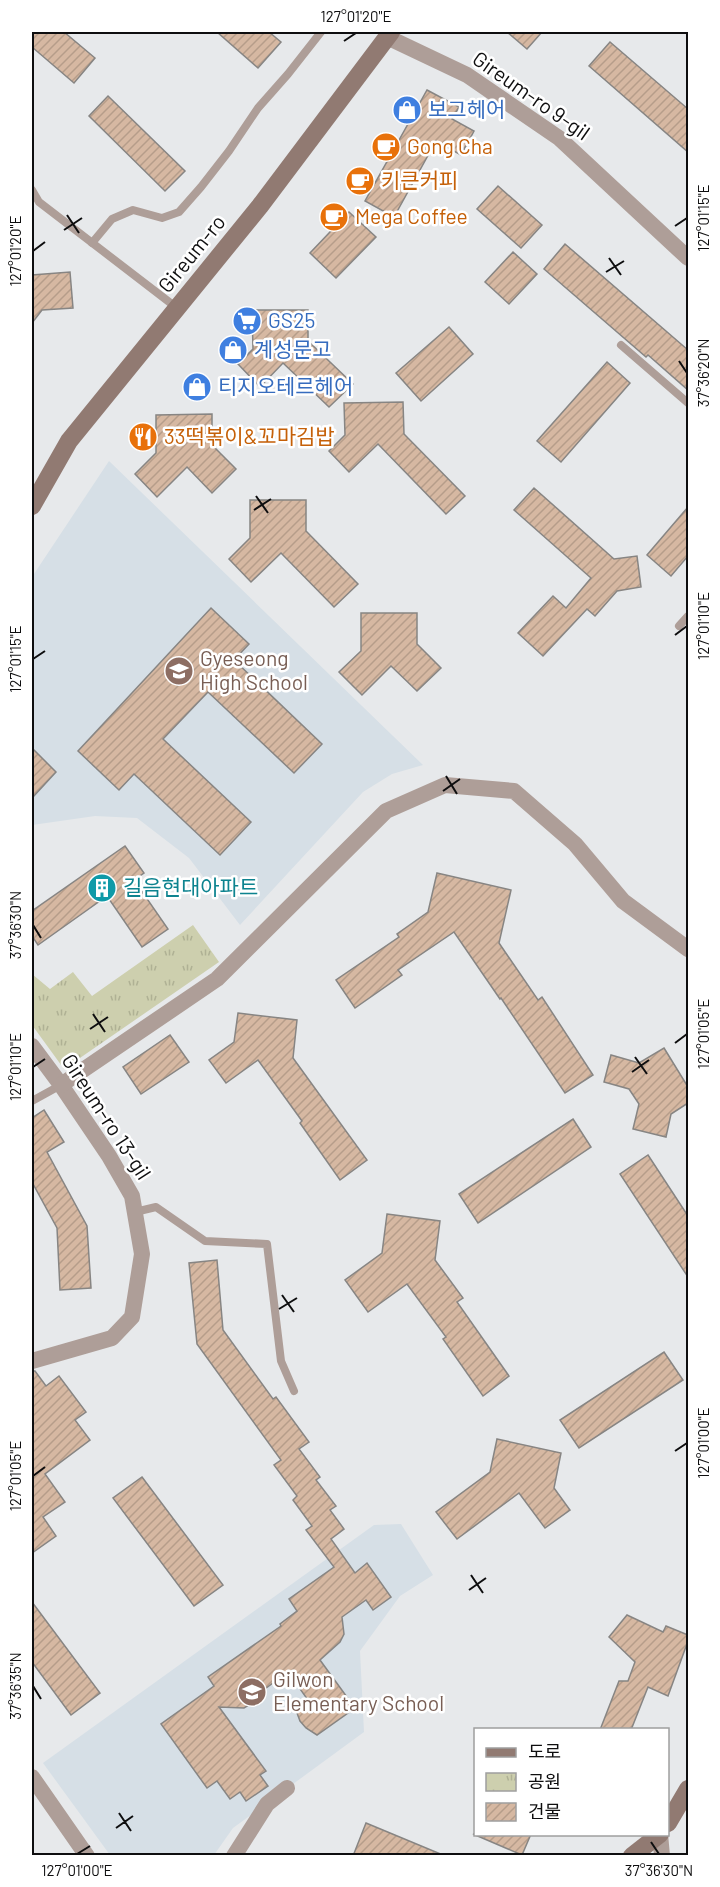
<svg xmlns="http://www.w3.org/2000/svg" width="720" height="1887" font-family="Barlow,'Noto Sans KR',sans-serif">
<defs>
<pattern id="park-tufts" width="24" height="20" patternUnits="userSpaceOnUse" patternTransform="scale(1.5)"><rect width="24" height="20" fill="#cdcfae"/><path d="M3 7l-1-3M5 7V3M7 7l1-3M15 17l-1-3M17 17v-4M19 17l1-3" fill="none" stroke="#afb194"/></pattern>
<pattern id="building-hatch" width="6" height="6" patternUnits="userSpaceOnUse" patternTransform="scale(1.5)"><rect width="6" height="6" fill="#d6b8a2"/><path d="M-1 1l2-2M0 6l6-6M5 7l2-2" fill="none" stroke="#b69d8a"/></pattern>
</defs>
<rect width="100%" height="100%" fill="#e7e9eb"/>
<g fill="#d6dfe6">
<polygon points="109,461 423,765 392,774 363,792 240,925 189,858 137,818 95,816 32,825 32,577"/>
<polygon points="401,1524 433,1575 400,1596 360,1651 364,1732 233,1828 214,1855 110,1855 43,1763 374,1525"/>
</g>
<polygon fill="url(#park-tufts)" points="193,925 219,962 64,1069 32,1025 32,974 50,989 73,972 92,996"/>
<g fill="url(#building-hatch)" stroke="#878583" stroke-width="1.5">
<polygon points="32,32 64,32 95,58 74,83 32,47"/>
<polygon points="217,32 269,32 281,42 258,68"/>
<polygon points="507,32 542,32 527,49"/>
<polygon points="610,42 688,109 688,152 589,66"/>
<polygon points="427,90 459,107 452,119 474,131 461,155 436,141 394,217 365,201"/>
<polygon points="108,96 185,171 165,191 89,116"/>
<polygon points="498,186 542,225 521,248 477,209"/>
<polygon points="349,212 376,237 336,278 310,253"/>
<polygon points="565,244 688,350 688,390 648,355 646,357 544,269"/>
<polygon points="513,252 537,274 509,304 485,282"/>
<polygon points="70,272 73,308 42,310 32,323 32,275"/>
<polygon points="252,310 308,310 308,341 353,384 329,407 283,363 260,387 238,364 253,349"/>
<polygon points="449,327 473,354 421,401 396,373"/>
<polygon points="607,362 630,383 561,462 537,441"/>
<polygon points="403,402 404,434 465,496 446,514 378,444 349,472 329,451 345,435 344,403"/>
<polygon points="212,414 212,445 236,469 212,493 187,467 157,497 135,474 156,453 156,415"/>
<polygon points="534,488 614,559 637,556 641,587 617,591 595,616 587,609 543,656 518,633 553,596 566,608 591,578 514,510"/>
<polygon points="250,500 306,500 306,531 358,584 334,607 281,553 251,582 229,559 250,538"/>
<polygon points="688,507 688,556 671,576 647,555"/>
<polygon points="211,608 249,644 234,660 322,744 294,773 208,692 163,739 251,822 220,855 134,774 119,790 78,751"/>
<polygon points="361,613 417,613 417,644 441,668 417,691 391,666 362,695 339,672 361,651"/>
<polygon points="32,748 56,772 32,798"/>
<polygon points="125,846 144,873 134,880 168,929 142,947 107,896 38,945 32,936 32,911"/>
<polygon points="437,873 511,890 499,943 538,1000 542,997 593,1075 565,1093 501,998 500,999 454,932 398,970 402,975 355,1008 336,980 399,937 397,934 428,912"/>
<polygon points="238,1013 297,1020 293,1058 367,1160 340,1180 300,1123 302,1121 258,1060 226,1083 209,1060 234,1042"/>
<polygon points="170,1035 189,1062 141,1094 123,1067"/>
<polygon points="664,1048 688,1087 688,1103 671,1114 666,1137 633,1129 639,1104 629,1089 604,1082 611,1055 639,1063"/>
<polygon points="44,1110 64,1142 47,1152 87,1226 91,1288 60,1290 57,1228 32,1182 32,1118"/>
<polygon points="573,1119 591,1147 478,1223 459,1194"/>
<polygon points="648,1155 688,1216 688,1277 620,1174"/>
<polygon points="387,1214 440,1221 435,1260 463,1298 457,1302 509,1376 483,1396 443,1339 446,1337 407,1284 368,1312 345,1280 382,1253"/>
<polygon points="217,1260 223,1330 273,1399 276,1397 309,1442 299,1449 320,1477 316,1480 336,1506 330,1510 344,1529 331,1539 355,1573 367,1563 391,1597 373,1610 366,1600 342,1617 344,1634 340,1642 320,1660 355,1708 317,1735 306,1728 300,1721 297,1713 298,1707 308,1700 288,1672 254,1697 249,1705 244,1708 219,1707 266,1771 260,1775 268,1786 246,1801 240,1792 230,1799 217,1781 207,1788 161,1724 214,1686 208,1677 281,1626 280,1624 297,1611 289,1599 334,1567 306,1530 312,1526 293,1500 297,1496 274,1465 281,1460 197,1344 189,1263"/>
<polygon points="664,1352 683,1380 579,1448 560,1420"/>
<polygon points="32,1371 35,1371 46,1386 59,1376 86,1412 75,1420 90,1440 45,1474 65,1502 43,1517 56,1536 32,1553"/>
<polygon points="497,1439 561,1453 554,1488 570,1510 545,1528 519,1493 457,1539 436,1512 490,1472"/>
<polygon points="142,1477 223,1585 194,1606 113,1498"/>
<polygon points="32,1602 100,1693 71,1715 32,1662"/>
<polygon points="627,1615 663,1632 666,1626 688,1635 688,1641 668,1696 648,1687 631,1730 600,1730 619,1681 628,1681 635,1662 609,1637"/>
<polygon points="366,1823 443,1855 443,1856 353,1856"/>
<polygon points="473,1834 531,1834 522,1855"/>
</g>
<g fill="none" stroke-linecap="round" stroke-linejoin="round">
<g stroke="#ae9e98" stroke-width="8">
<polyline points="32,190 39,202 177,308"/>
<polyline points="92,243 112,219 133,210 162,218 179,212 201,187 229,151 258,108 288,74 321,32"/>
<polyline points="621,345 688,403"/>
<polyline points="679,626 688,616"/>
<polyline points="32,1101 61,1085"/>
<polyline points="135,1212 156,1207 205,1241 267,1244 281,1361 294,1391"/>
</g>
<g stroke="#ae9e98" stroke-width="16">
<polyline points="387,37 467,75 559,138 688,258"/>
<polyline points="32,1046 61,1085 109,1156 132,1196 142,1254 132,1317 112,1338 32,1361"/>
<polyline points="61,1085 217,979 386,811 445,785 514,791 575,844 623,901 688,949"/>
<polyline points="32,1777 87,1856"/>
<polyline points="660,1834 662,1856"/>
<polyline points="234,1856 267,1804 287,1788"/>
</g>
<g stroke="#917a72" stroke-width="18">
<polyline points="32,506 69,441 260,206 391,32"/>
<polyline points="668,1823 688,1789"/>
<polyline points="632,1856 660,1834"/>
</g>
</g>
<path fill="none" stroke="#0e0e0f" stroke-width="2" d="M 344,41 L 356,33M 67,215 L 79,233M 675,226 L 687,218M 64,230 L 82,218M 33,251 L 45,242M 609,258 L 621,275M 606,272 L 624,261M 679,361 L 687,373M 256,496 L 268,513M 254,510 L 271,499M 675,635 L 687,626M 33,659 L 45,651M 446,776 L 457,794M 443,791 L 460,779M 33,925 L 41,938M 93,1014 L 105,1032M 90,1029 L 108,1017M 675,1043 L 687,1034M 635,1057 L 647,1074M 33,1067 L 45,1059M 632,1072 L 649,1060M 282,1295 L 294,1312M 279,1309 L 297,1298M 675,1451 L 687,1443M 33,1476 L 45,1467M 471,1575 L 483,1593M 469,1590 L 486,1578M 33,1686 L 41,1699M 119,1813 L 131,1831M 116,1828 L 133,1816M 651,1842 L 659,1854M 77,1854 L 90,1846"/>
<defs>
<g id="shop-disc" transform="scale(1.5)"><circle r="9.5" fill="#3f7fe0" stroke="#fff"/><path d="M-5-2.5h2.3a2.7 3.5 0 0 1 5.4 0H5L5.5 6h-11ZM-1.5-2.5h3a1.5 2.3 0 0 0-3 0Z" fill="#fff"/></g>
<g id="cafe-disc" transform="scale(1.5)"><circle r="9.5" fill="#e8710a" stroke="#fff"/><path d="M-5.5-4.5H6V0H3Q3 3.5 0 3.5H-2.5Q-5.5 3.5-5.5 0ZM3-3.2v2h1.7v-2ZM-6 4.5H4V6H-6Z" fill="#fff"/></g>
<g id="supermarket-disc" transform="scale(1.5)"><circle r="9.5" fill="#3f7fe0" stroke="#fff"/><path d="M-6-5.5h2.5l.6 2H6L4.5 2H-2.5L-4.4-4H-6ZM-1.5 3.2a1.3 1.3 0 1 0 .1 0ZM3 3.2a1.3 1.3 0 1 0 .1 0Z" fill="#fff"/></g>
<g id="restaurant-disc" transform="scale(1.5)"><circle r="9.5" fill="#e8710a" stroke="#fff"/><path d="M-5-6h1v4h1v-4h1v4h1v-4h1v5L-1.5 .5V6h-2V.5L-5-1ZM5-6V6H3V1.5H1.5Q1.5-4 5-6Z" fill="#fff"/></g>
<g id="school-disc" transform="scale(1.5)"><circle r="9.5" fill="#8d6e63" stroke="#fff"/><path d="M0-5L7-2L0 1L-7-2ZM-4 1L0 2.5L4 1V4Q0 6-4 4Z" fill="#fff"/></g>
<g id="building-disc" transform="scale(1.5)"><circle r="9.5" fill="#0f9aa8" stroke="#fff"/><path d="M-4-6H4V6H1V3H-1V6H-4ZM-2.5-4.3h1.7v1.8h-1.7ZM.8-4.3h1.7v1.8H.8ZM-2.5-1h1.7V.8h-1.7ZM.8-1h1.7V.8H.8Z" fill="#fff"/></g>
</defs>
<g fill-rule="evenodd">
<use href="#shop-disc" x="407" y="110"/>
<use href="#cafe-disc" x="386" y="147"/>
<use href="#cafe-disc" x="360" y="181"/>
<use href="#cafe-disc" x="334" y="217"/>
<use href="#supermarket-disc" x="247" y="321"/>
<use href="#shop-disc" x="233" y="350"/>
<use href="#shop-disc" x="197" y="387"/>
<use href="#restaurant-disc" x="143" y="437"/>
<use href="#school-disc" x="179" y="671"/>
<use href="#building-disc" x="102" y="888"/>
<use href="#school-disc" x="252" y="1692"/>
</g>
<g text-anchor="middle" stroke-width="5" stroke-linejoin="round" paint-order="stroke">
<g font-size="21" fill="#0e0e0f" stroke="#fff">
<text transform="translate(531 96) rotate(35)" y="7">Gireum-ro 9-gil</text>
<text transform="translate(192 254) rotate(-51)" y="7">Gireum-ro</text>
<text transform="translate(106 1117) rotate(57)" y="7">Gireum-ro 13-gil</text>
</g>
<g font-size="21" fill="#366cbe" stroke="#fff" text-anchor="start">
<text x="428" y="117">보그헤어</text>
<text x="268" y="328">GS25</text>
<text x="254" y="357">계성문고</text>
<text x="218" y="394">티지오테르헤어</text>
</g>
<g font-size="21" fill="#c56008" stroke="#fff" text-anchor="start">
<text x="407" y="154">Gong Cha</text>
<text x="381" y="188">키큰커피</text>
<text x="355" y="224">Mega Coffee</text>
<text x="164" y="444">33떡볶이&amp;꼬마김밥</text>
</g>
<g font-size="21" fill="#785e54" stroke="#fff" text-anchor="start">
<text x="200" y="666">Gyeseong<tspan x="200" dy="24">High School</tspan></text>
<text x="273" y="1687">Gilwon<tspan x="273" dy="24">Elementary School</tspan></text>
</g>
<g font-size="21" fill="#0d838f" stroke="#fff" text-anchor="start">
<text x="123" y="895">길음현대아파트</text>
</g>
</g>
<rect width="720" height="1887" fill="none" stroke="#ffffff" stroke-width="66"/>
<rect x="474" y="1728" width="195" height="108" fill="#ffffff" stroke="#9f9f9f" stroke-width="1.5"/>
<rect x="486" y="1748" width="30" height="9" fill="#917a72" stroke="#9f9f9f" stroke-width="1.5"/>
<text x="528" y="1758" font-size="18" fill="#0e0e0f">도로</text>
<rect x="486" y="1773" width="30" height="18" fill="url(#park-tufts)" stroke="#9f9f9f" stroke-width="1.5"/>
<text x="528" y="1788" font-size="18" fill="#0e0e0f">공원</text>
<rect x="486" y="1803" width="30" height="18" fill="url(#building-hatch)" stroke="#9f9f9f" stroke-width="1.5"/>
<text x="528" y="1818" font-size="18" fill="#0e0e0f">건물</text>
<rect x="33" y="33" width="654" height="1821" fill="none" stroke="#0e0e0f" stroke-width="2"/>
<g font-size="15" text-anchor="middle" fill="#0e0e0f">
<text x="356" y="22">127°01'20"E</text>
<text transform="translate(704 218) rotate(-90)" y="5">127°01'15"E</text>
<text transform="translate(16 251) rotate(-90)" y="5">127°01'20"E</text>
<text transform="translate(704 373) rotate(-90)" y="5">37°36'20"N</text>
<text transform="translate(704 626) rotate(-90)" y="5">127°01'10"E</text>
<text transform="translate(16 659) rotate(-90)" y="5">127°01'15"E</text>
<text transform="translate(16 925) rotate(-90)" y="5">37°36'30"N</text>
<text transform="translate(704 1034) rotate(-90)" y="5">127°01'05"E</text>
<text transform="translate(16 1067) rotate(-90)" y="5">127°01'10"E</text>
<text transform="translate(704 1443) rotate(-90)" y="5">127°01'00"E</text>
<text transform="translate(16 1476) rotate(-90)" y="5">127°01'05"E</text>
<text transform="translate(16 1686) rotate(-90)" y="5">37°36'35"N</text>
<text x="77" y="1876">127°01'00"E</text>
<text x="659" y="1876">37°36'30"N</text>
</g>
</svg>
